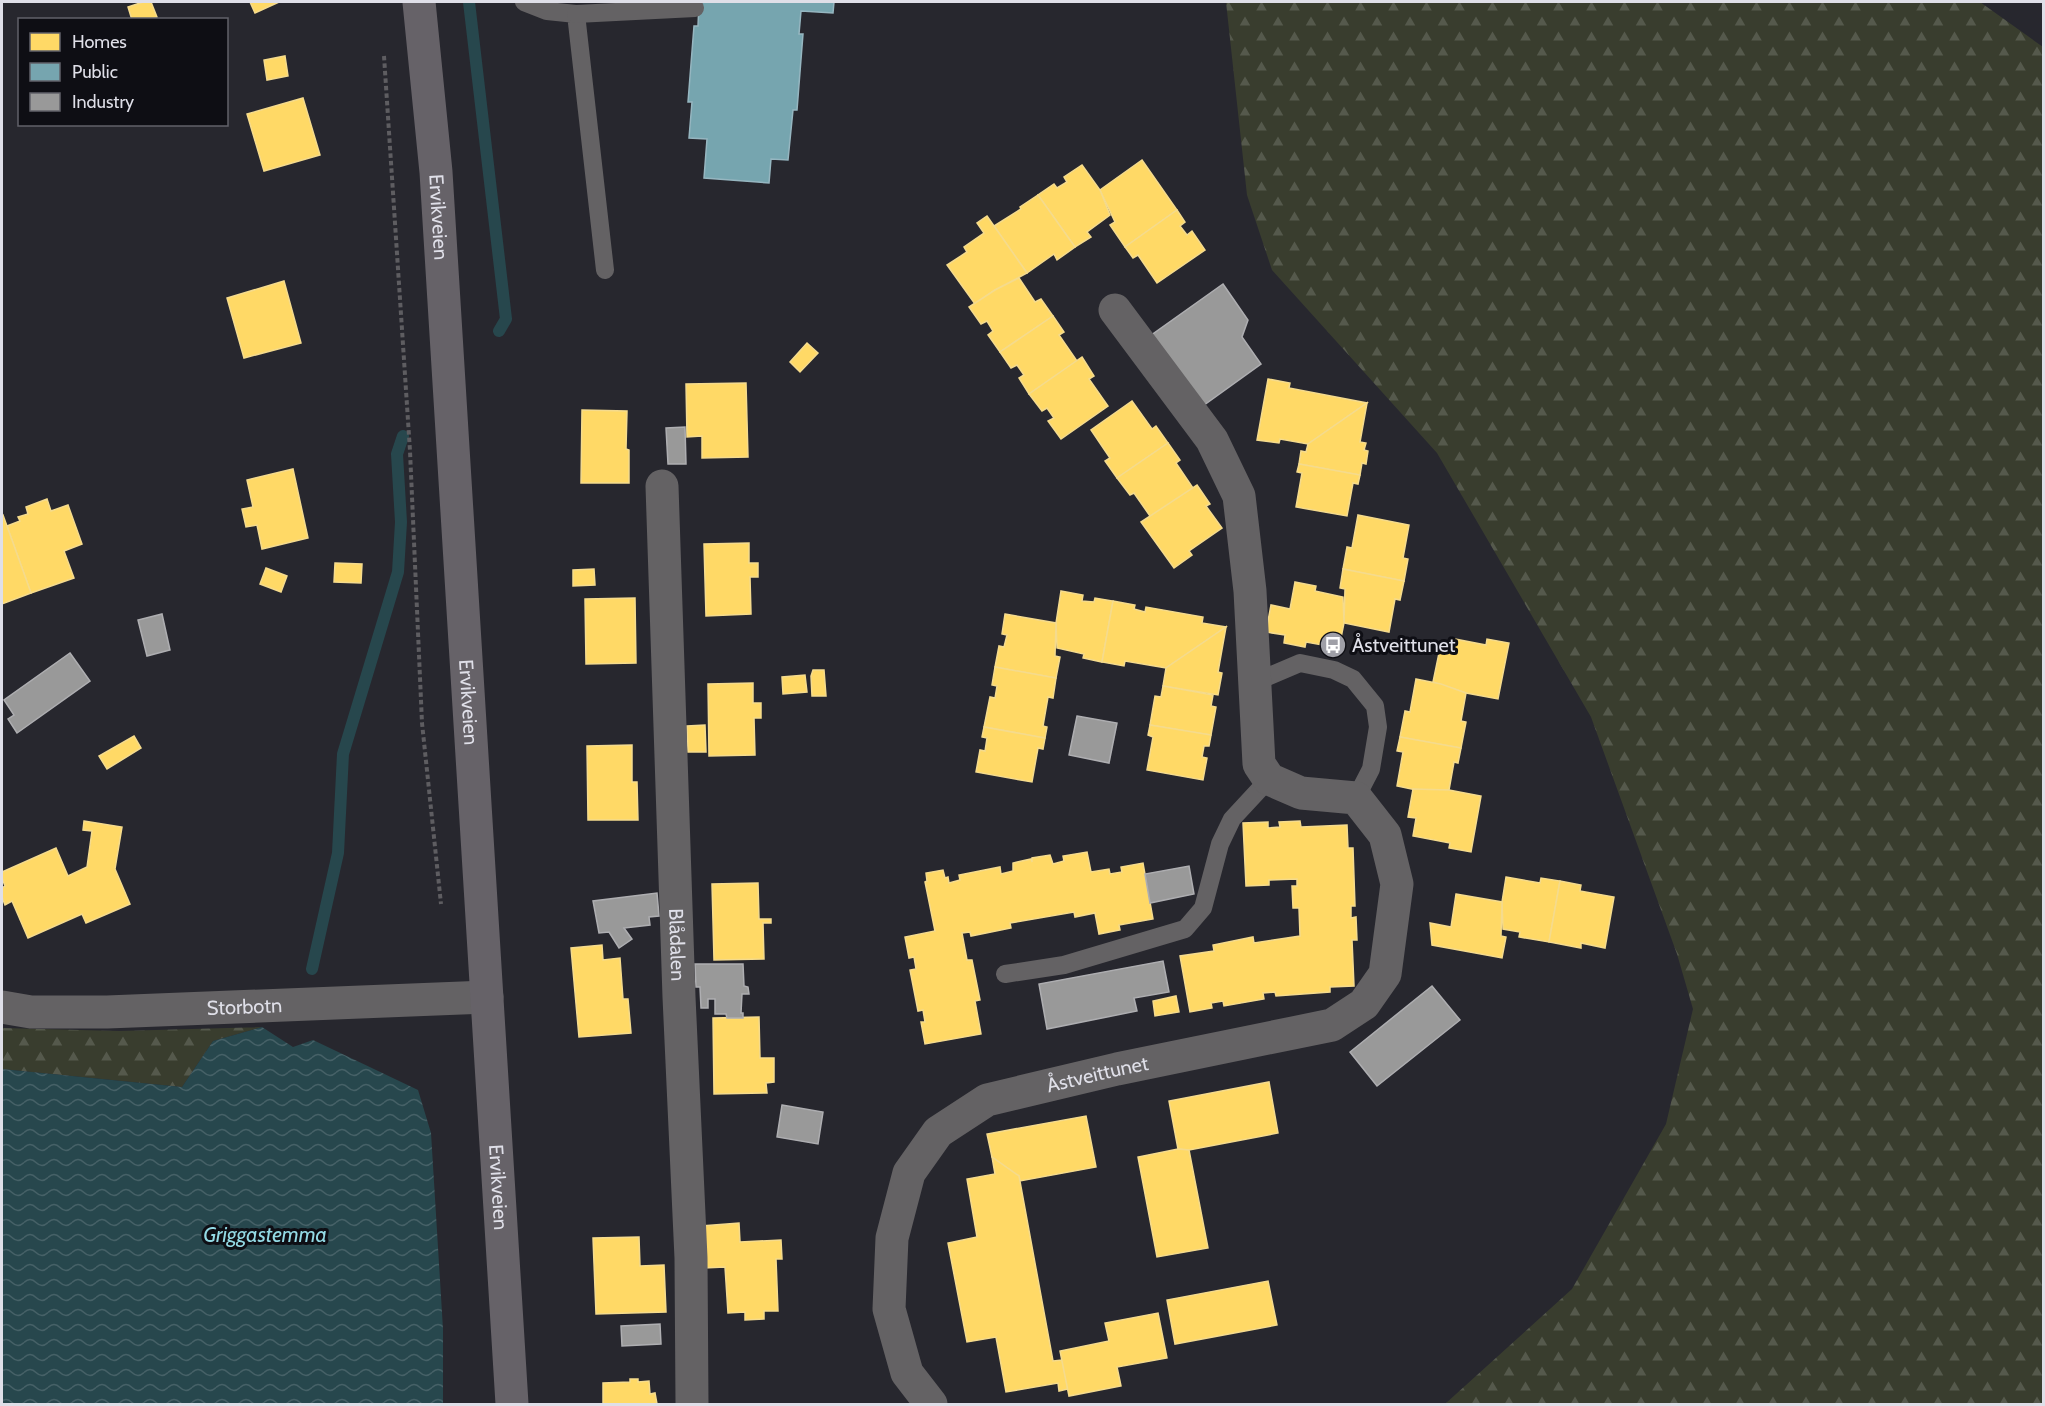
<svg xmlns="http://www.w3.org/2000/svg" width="2045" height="1406" font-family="Cabin,sans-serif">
<defs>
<pattern id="forest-firs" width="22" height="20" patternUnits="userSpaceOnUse" patternTransform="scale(1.5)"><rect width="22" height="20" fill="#393d2e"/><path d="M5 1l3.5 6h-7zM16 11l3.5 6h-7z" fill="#55594c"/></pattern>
<pattern id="water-waves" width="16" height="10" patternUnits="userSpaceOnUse" patternTransform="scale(1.5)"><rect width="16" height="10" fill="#27474d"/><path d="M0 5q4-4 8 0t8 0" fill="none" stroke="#466167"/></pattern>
</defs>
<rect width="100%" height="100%" fill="#27272e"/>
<g fill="url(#forest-firs)">
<polygon points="1226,2 1980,2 2043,47 2043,1404 1445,1404 1572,1289 1666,1124 1693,1009 1677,954 1591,717 1437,453 1272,270 1247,195"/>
<polygon points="262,1027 213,1041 182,1087 2,1069 2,1028 119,1031"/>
</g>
<polygon fill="url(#water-waves)" points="262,1027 293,1047 313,1040 418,1090 431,1133 443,1329 443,1404 2,1404 2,1069 182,1087 213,1041"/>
<g fill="#ffd966" stroke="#f5db8d" stroke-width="1.5">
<polygon points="143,2 151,2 157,17 150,20 132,20 128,7"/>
<polygon points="250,2 279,2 255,13"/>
<polygon points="285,56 288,76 267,80 264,60"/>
<polygon points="303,98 320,155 264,171 247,114"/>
<polygon points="1142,160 1177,210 1125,247 1110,225 1115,222 1100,190"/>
<polygon points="1082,165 1100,190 1110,215 1087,232 1091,237 1075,247 1038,195 1054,184 1057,188 1067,182 1064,177"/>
<polygon points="1038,195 1075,247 1057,260 1054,254 1027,273 994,226 1021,209 1020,207"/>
<polygon points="1177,210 1185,222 1180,226 1187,235 1192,231 1205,250 1157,283 1138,255 1133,258 1125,247"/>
<polygon points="987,216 1027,273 995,290 975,304 947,265 967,252 964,247 984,233 977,223"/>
<polygon points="1019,278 1035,302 1041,299 1053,316 1000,352 988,335 993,331 987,321 981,324 969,307 995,290"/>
<polygon points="284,281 301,343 244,358 227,298"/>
<polygon points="1053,316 1064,332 1059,335 1077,361 1029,394 1019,378 1024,375 1017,365 1011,368 1000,352"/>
<polygon points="807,343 818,353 800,372 790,362"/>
<polygon points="1082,357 1094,376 1089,379 1108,406 1061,439 1048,421 1054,418 1047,408 1042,411 1029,394"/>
<polygon points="1268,379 1290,383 1289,388 1367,403 1308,444 1280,439 1279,443 1257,440"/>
<polygon points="746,383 748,457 702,458 702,436 687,437 686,384"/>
<polygon points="1132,401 1152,429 1156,426 1168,443 1117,478 1105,461 1110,458 1091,430"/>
<polygon points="1367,403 1360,442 1366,443 1364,450 1368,451 1366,464 1362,463 1360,475 1299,464 1301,451 1306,452 1308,444"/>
<polygon points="582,410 627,411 626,449 629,450 629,483 581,483"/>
<polygon points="1168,443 1180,460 1176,463 1193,488 1153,516 1150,516 1134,493 1130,495 1117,478"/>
<polygon points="1299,464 1360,475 1358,484 1353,483 1347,516 1296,507 1302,473 1297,472"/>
<polygon points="293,469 308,538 262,549 257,525 246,527 242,509 253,507 247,480"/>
<polygon points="1197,485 1210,504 1206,506 1222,528 1189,551 1192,555 1174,568 1141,522"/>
<polygon points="47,499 51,511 68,505 82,544 64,551 74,578 31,593 7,526 20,521 18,517 28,514 26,507"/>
<polygon points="3,515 31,593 2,604 2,516"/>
<polygon points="1358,515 1409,525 1403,558 1408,559 1404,581 1343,569 1347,547 1352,548"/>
<polygon points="749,543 749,563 758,563 758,577 750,577 751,614 706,616 704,544"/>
<polygon points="335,563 362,564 361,583 334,582"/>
<polygon points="266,568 287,576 281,592 260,584"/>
<polygon points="594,569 595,585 573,586 573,570"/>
<polygon points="1343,569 1404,581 1400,600 1395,599 1389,632 1344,623 1345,589 1340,588"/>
<polygon points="1295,582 1316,586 1315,591 1343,597 1344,623 1339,648 1306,642 1305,647 1284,643 1285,635 1266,632 1271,605 1290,609"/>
<polygon points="1061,591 1083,595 1082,601 1094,602 1095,598 1113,601 1102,662 1083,658 1084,654 1057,648 1056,623"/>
<polygon points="635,598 636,663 586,664 585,599"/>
<polygon points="1113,601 1135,605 1134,609 1145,612 1146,607 1203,617 1202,623 1226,627 1166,668 1125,661 1124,666 1102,662"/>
<polygon points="1005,614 1056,623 1055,656 1060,657 1056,678 995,667 999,646 1004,647 1007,635 1002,634"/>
<polygon points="1226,627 1218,672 1222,673 1218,695 1163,686 1166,668"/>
<polygon points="1450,638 1486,645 1487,639 1509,643 1498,699 1466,693 1433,682 1439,653 1447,654"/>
<polygon points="995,667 1056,678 1053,698 1048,697 1043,726 1047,727 1045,738 984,727 990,697 995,698 997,686 992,685"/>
<polygon points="813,670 824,670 826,696 812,696 811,676"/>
<polygon points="805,675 807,692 783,694 782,677"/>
<polygon points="1416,679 1441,684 1466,693 1461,721 1466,722 1461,748 1400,737 1405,711 1410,712"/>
<polygon points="753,683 753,703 761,703 761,718 754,718 755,755 709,756 708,684"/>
<polygon points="1163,686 1213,695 1211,706 1216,707 1211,735 1150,725 1155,696 1161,697"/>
<polygon points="705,725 706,752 688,752 687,726"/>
<polygon points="1150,725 1211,735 1209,746 1204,746 1202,757 1207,758 1203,780 1147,770 1153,737 1148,735"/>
<polygon points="984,727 1045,738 1043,749 1038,748 1032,782 976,772 980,750 985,751 987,738 982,737"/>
<polygon points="134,736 141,748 107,769 99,756"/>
<polygon points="1400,737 1461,748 1458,763 1454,762 1449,790 1421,791 1397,786 1403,752 1397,751"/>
<polygon points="632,745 632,782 637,782 638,820 588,820 587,746"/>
<polygon points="1413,789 1449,790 1481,796 1471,852 1449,848 1450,843 1413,836 1416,818 1408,817"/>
<polygon points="84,821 122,827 115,869 130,904 86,923 82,914 28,938 12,901 5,905 2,897 2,888 5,886 2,878 2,872 56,848 68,876 87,867 92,831 83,830"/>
<polygon points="1300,821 1301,827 1347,825 1348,848 1353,848 1355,906 1351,906 1351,918 1356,917 1357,940 1352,940 1354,986 1330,987 1330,992 1276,996 1275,992 1263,993 1264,999 1224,1006 1223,1001 1211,1003 1212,1008 1190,1012 1180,956 1214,951 1213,945 1253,937 1254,943 1300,936 1299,908 1293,908 1292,886 1297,886 1297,879 1269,880 1269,885 1246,886 1243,823 1268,822 1268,828 1280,827 1279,822"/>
<polygon points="1087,852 1091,872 1109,869 1110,874 1122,872 1121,867 1143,863 1153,919 1119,925 1120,930 1099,934 1095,913 1075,917 1074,912 1010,923 1011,928 971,936 970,932 962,933 967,960 972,960 980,1000 975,1001 981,1034 925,1044 921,1022 925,1022 923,1010 918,1011 910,970 916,969 914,957 909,958 905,937 935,931 925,882 927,881 926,873 943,870 945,878 948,877 949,883 960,880 959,875 1000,867 1001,874 1013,871 1013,863 1031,859 1032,862 1032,858 1050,855 1053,864 1064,861 1063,856"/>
<polygon points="1506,877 1540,883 1541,878 1560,881 1549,942 1519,937 1520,932 1503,929 1502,902"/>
<polygon points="1560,881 1581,885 1580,891 1614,897 1605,948 1581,943 1581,948 1549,942"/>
<polygon points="758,883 759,919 771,919 771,923 763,923 764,959 714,960 712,884"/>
<polygon points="1456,894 1502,902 1501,936 1506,937 1502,958 1432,945 1430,923 1451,927"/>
<polygon points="602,945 603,960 620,958 623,999 628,999 631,1033 579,1037 571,948"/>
<polygon points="1176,996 1179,1012 1155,1016 1153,1001"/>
<polygon points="759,1017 760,1058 774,1058 774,1082 766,1083 767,1093 714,1094 713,1018"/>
<polygon points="1269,1082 1278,1133 1189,1150 1178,1149 1169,1101"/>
<polygon points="1086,1116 1096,1167 1020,1181 1019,1176 992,1157 987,1134"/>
<polygon points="1178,1149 1189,1150 1208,1248 1157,1257 1138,1157"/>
<polygon points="992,1157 1019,1176 1053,1361 1062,1360 1068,1389 1059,1391 1058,1383 1006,1392 996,1337 967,1342 948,1243 977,1237 967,1179 995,1174"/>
<polygon points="739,1223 740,1242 781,1240 782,1259 776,1259 778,1311 764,1311 764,1319 745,1320 745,1312 728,1313 725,1267 704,1268 701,1226"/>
<polygon points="639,1237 640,1266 664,1265 666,1312 596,1314 593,1238"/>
<polygon points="1268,1281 1277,1325 1175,1344 1167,1300"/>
<polygon points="1158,1313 1167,1358 1117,1367 1121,1386 1069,1396 1060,1351 1109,1341 1105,1323"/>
<polygon points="630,1379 638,1379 638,1382 649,1381 650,1394 655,1393 657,1404 682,1404 603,1404 603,1383 630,1382"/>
</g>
<polygon fill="#76a5af" stroke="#96b6c0" stroke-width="1.5" points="699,2 834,2 833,13 801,11 799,34 803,34 797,110 793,110 788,160 771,159 769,183 704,178 707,139 689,138 692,102 688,102 694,26 698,26"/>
<g fill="#999" stroke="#aeaeb1" stroke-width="1.5">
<polygon points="1223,284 1248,320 1242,337 1261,364 1200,408 1150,336"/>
<polygon points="685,427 686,464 668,464 666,428"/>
<polygon points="162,614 170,650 147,656 138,620"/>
<polygon points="70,653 90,681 17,733 8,719 14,715 4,700"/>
<polygon points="1077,716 1117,723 1109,763 1069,755"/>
<polygon points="1189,866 1194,894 1150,903 1145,874"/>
<polygon points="657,893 659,916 649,917 650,925 624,928 632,939 619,948 609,932 599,933 593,901"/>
<polygon points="1163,961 1169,992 1134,998 1137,1011 1047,1029 1039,984"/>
<polygon points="695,964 743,964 744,986 748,987 749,994 742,994 741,1013 743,1013 743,1018 727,1018 726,1014 715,1014 715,999 708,999 708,1008 701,1008 700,987 696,987"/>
<polygon points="1432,986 1460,1020 1377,1086 1350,1052"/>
<polygon points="782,1105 823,1112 818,1144 777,1137"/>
<polygon points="660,1324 661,1344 622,1346 621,1326"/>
</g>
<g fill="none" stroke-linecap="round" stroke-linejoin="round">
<g stroke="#27474d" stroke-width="12">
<polyline points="469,2 506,319 499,331"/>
<polyline points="312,969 338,853 343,754 398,572 401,522 397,454 403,436"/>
</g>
<polyline stroke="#5e5d61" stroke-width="4" stroke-dasharray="4.5 3" stroke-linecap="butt" points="384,56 410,451 422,723 441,904"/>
<g stroke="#646264" stroke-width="18">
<polyline points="524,2 547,11 576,14 605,270"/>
<polyline points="576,14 695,8"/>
<polyline points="1255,682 1300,663 1334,670 1353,679 1375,706 1378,727 1371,769 1356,798"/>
<polyline points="1005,974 1064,965 1185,929 1203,908 1220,844 1232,819 1269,779"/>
</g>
<g stroke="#646264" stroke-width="33">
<path id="s1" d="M 662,486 L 679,997 L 691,1258 L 692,1404"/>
<path id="s2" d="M 931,1404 L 907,1373 L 889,1309 L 892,1238 L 909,1173 L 938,1132 L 987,1100 L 1117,1069 L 1332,1025 L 1364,1004 L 1385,974 L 1397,884 L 1385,835 L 1356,798 L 1301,793 L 1269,779 L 1259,764 L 1250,591 L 1239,496 L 1212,440 L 1115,310"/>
</g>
<path stroke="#646264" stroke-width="33" id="s3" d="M 2,1007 L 31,1012 L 107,1012 L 487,997"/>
<path stroke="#666268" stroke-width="33" id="s4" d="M 419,2 L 436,172 L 512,1404"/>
</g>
<defs>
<g id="bus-disc" transform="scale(1.35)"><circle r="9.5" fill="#9f9fa7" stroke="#0e0e14"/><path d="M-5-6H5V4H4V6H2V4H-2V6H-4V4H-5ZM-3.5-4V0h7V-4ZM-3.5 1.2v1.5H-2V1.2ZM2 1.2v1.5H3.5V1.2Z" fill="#fff"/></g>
</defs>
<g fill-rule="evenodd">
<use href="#bus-disc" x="1333" y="645"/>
</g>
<g text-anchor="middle" stroke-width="6" stroke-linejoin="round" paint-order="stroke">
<g font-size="20" fill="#dfdfe8" stroke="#0e0e14">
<text dy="7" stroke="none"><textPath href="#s4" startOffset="216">Ervikveien</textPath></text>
<text dy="7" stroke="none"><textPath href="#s4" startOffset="702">Ervikveien</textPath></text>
<text dy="7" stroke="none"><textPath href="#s1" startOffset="459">Blådalen</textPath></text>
<text dy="7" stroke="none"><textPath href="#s3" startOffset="243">Storbotn</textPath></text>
<text dy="7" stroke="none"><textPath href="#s2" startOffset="466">Åstveittunet</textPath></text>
<text dy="7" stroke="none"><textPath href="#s4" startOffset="1188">Ervikveien</textPath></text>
</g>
<g font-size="20" fill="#dfdfe8" stroke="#0e0e14" text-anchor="start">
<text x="1352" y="652">Åstveittunet</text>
</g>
<g font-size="21" font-style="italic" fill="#93d9e4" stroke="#0e0e14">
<text x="265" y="1242">Griggastemma</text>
</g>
</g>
<rect width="2045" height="1406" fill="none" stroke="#dfdfe8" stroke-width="6"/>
<rect x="18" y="18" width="210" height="108" fill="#0e0e14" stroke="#626269" stroke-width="1.5"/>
<rect x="30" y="33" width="30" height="18" fill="#ffd966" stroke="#626269" stroke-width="1.5"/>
<text x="72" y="48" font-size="18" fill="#dfdfe8">Homes</text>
<rect x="30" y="63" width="30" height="18" fill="#76a5af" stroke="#626269" stroke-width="1.5"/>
<text x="72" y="78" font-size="18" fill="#dfdfe8">Public</text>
<rect x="30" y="93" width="30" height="18" fill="#999999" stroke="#626269" stroke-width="1.5"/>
<text x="72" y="108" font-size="18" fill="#dfdfe8">Industry</text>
</svg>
